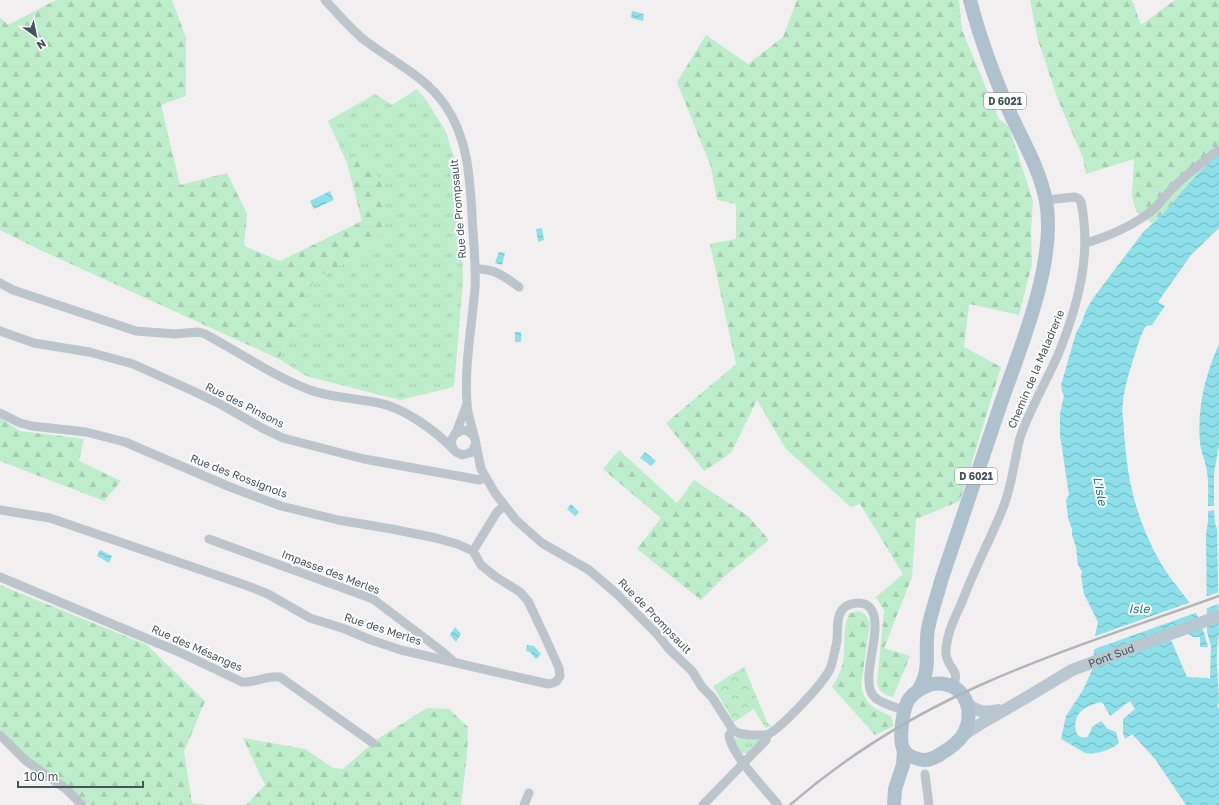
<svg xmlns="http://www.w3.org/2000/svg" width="1219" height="805" font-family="'Golos Text',sans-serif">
<defs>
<pattern id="grass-tufts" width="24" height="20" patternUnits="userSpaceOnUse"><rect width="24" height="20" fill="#beedcb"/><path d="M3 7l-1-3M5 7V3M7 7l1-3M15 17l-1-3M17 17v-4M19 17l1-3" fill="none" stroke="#a5cdb1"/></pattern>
<pattern id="forest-firs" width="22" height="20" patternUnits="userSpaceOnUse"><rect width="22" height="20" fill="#beedcb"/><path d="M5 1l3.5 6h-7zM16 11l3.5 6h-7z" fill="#a5cdb1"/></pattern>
<pattern id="park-crowns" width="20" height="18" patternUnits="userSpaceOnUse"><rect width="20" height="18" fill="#beedcb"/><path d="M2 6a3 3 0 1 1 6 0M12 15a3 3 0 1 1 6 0" fill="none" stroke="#a5cdb1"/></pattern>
<pattern id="water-waves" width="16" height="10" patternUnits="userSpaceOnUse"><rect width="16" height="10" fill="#8de0e9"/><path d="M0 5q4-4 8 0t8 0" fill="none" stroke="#75b8c0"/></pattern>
</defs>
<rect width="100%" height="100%" fill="#f1efef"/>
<g fill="url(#grass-tufts)">
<polygon points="417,89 426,100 445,130 457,166 461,217 463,281 454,387 400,400 306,376 279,359 315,278 357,257 375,244 362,153 347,163 328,121 375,94 392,105"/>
<polygon points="734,738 760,739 760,743 750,753 741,753 734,741"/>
</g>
<g fill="url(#forest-firs)">
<polygon points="56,0 172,0 186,38 186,96 161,105 180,185 227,173 247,214 244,246 280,261 362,221 347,163 362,152 381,181 387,220 376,244 357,257 315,278 279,359 38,249 0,230 0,17 8,25"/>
<path d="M 797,0 L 959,0 L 962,30 L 999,119 L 1009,127 L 1033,201 L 1031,231 L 1032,264 L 1019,315 L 969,304 L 964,347 L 1001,367 L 960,501 L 916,519 L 912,577 L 884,648 L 910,656 L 893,697 C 884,695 879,692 877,683 L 884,611 L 876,597 L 903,574 L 860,504 L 851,507 L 786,449 L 757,400 L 731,453 L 704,471 L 666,423 L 736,364 L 710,244 L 736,239 L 736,204 L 717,200 L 711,167 L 677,82 L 706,35 L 748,64 L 783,37 Z"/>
<polygon points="1030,0 1132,0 1141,25 1175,0 1219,0 1219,154 1206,164 1181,195 1153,224 1136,211 1132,196 1134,159 1086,174 1083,158 1058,100 1038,40"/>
<polygon points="0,418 20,431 84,439 79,461 121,481 104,501 0,461"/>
<polygon points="619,450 677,503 694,480 748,516 769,540 725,576 701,600 637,549 661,518 603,469"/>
<polygon points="0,585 147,645 205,701 184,752 192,803 206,805 89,805 63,784 31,763 7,740 0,729"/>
<path d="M 857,611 C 864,612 867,616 870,623 L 861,686 C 865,705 875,709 891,716 L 894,726 L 875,735 L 832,687 C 839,676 844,665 844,652 C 845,637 843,628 849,614 Z"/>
<polygon points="427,708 449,709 468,727 467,756 461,805 246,805 265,785 243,738 305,749 333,768 343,769 376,740"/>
</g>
<polygon fill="url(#park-crowns)" points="744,667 767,722 771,726 765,728 754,709 734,722 713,686"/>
<g fill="url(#water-waves)">
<polygon points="632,11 644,14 643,21 631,18"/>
<path d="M 1219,154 L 1219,228 L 1191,255 L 1158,302 L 1165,306 L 1152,325 L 1146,326 C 1139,337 1137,349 1133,360 C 1129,374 1124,388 1123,402 C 1121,411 1124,422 1124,432 C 1127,479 1136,519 1159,560 C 1167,575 1179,588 1189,602 C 1199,615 1204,631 1208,647 L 1200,647 L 1200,637 L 1193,637 L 1188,634 L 1171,640 L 1187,677 L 1208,678 L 1210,679 L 1211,646 L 1207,632 L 1206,534 L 1208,521 L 1208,511 L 1214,510 L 1215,523 L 1217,529 L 1219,634 C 1214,657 1219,680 1219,703 L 1217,704 L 1219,709 L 1219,805 L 1186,805 L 1155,759 L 1132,734 L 1125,739 L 1123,733 L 1123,719 L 1135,709 L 1130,701 L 1110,716 L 1104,705 L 1101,702 C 1093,704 1083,707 1078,715 C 1073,723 1074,741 1087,737 L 1090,733 L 1092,727 L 1101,721 L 1108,729 L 1116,732 L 1119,743 C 1111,750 1095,755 1085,753 L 1061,739 L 1066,716 L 1083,690 L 1093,668 L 1094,649 L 1089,638 L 1095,636 L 1098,622 L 1084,594 L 1081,576 L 1082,572 L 1078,565 L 1076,547 L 1072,535 L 1072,529 L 1068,518 L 1066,500 L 1069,495 L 1060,435 L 1060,414 L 1064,395 L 1062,392 L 1061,385 L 1076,333 L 1082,322 L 1086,310 L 1094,297 L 1144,231 C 1173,209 1190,176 1219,154 Z"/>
<polygon points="330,191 334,200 314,209 310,201"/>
<polygon points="542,228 544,240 538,242 536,229"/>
<polygon points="499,252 505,253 502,265 495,263"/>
<rect x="515" y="332" width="6" height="10"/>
<path d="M 1219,344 L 1219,445 L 1214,473 L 1214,506 L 1208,506 C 1208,495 1209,483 1207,472 C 1206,462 1201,453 1200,443 C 1197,408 1205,375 1219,344 Z"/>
<polygon points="645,452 656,461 651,466 640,458"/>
<polygon points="571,504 579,512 575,516 567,509"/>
<polygon points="100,550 112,556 109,563 97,556"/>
<polygon points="455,627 461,634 456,642 450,635"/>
<polygon points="527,645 534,646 541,654 536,659 530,652 526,651"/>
</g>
<g fill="#f1efef">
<polygon points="1219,592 1219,604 1204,609 1205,597"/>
<polygon points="1191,602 1198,612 1092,650 1087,639"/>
</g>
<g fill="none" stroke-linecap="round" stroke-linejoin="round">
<g stroke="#bbc5cb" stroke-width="9">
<path d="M 325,0 C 337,13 349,27 363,39 C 391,61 424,75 445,105 C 471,142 470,188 473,231 C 474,250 476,269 475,288 C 472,325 464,367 467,403 C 467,414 472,425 474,436"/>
<path d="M 1086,243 C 1109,236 1129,228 1149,213 C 1159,206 1165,195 1174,187 C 1188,173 1204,161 1219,150"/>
<path d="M 475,269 C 494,268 504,276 519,287"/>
<path d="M 0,283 L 13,290 L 136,331 L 175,334 L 198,332 L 205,334 C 239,352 273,376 310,390 C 332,398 356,398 379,403 C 404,408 436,431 453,449"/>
<polyline points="0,331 34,343 89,352 133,364 193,391 222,405 262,428 283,438 364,459 480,480 485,477"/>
<polyline points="0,413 20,423 32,426 86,432 125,442 230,487 281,506 338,520 392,529 436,538 457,544 473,551"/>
<polyline points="456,433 467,404"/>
<path d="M 476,443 L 473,450 L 470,453 L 462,455 L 456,452 L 453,449 L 451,441 L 455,434 L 462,430 L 468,431 L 474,436 L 475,439 L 481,469 L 495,493 L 516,520 L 542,543 L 589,570 L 617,594 L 657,634 L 669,649 L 692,671 L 702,687 L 712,697 L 733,730 L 738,733 L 749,735 L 767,735 L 772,732 C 785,723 823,684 830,669 C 833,662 834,653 836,646 C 839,635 835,619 842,610 C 847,603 860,601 867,605 C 888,619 860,673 872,694 C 875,699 881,702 887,704 C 892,706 898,709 904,709"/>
<polyline points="0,510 50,518 248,586 268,594 310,618 345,629 371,640 401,650 526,679 549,684 553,683 557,681 560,676 559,668 545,637 528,601 520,592 496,577 481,565 473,551"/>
<polyline points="209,539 373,599 443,652 453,661"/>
<polyline points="473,551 497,512 504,506"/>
<path d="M 0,577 L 179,652 L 242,682 C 255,683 268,675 280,677 L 373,743"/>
<path d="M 953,687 C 961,669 948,670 946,654 C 945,647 948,637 950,630 C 953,621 958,611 962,602 C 974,570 990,540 1003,508 C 1009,493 1012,477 1015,461 C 1017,453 1018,443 1021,435 C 1031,407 1046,382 1058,355 C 1078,306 1092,255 1081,202 L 1079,199 L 1075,197 L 1046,200"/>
<path d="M 733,730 L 729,735 C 730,753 766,790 778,805"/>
<polyline points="0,735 25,760 66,789 82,805"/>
<polyline points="925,774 929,805"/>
<polyline points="524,805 529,793"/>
<polyline points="703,805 764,742 766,740 767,735"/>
</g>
<g stroke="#bbc7d0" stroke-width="12">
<path d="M 968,704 C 978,712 985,713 998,710"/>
<path id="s1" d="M 962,736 L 982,723 L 1027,697 L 1072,670 L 1219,616"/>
</g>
<g stroke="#afc1cd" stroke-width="14">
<path d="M 932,684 C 935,684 940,683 944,684 C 969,688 974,716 963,735 C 958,742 949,749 942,753 C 935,758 927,762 919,759 C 914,758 907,755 904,750 C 898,741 903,707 909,699 C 915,691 922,688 932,684 Z"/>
<path d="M 919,689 C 932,668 924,651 928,629 C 931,612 937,597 941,581 C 961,521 981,462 1001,403 C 1021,346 1057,261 1046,201 C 1040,170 1023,141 1010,113 C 994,76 980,39 970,0"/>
<polyline points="894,805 895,789 903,765 904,750"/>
</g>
<path stroke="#b1b5b9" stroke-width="2.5" d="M 790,805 C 844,758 910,717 976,687 C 1053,652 1139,625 1219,596"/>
</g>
<g text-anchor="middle" stroke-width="4" stroke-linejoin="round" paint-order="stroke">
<g fill="#fff" stroke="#7e878c" stroke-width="1">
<rect x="984" y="93" width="42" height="16" rx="3"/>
<rect x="955" y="468" width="42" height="16" rx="3"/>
</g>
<g font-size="10" font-weight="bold" fill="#47545b">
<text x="1005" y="105">D 6021</text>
<text x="976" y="480">D 6021</text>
</g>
<g font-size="11" fill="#47545b" stroke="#fff">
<text transform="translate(458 209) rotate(-95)" y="4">Rue de Prompsault</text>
<text transform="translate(1036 369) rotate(-67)" y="4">Chemin de la Maladrerie</text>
<text transform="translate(245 405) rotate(27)" y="4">Rue des Pinsons</text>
<text transform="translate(239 476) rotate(21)" y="4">Rue des Rossignols</text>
<text transform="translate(331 572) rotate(21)" y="4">Impasse des Merles</text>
<text transform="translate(655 616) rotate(46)" y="4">Rue de Prompsault</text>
<text transform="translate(383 629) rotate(18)" y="4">Rue des Merles</text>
<text transform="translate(197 648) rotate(24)" y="4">Rue des Mésanges</text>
<text dy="4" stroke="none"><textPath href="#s1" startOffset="170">Pont Sud</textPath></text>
</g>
<g font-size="12" font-style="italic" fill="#117c87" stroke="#fff">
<text transform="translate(1100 491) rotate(79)" y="4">L'Isle</text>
<text x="1139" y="613">Isle</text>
</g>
</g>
<g transform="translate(36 36) rotate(147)" stroke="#ffffff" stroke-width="3" paint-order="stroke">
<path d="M0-3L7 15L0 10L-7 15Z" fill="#47545b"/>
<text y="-6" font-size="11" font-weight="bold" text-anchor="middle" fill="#47545b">N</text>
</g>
<path d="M18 781v6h125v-6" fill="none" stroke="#47545b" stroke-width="2"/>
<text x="24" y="781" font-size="12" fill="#47545b" stroke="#ffffff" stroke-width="3" paint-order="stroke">100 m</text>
</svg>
